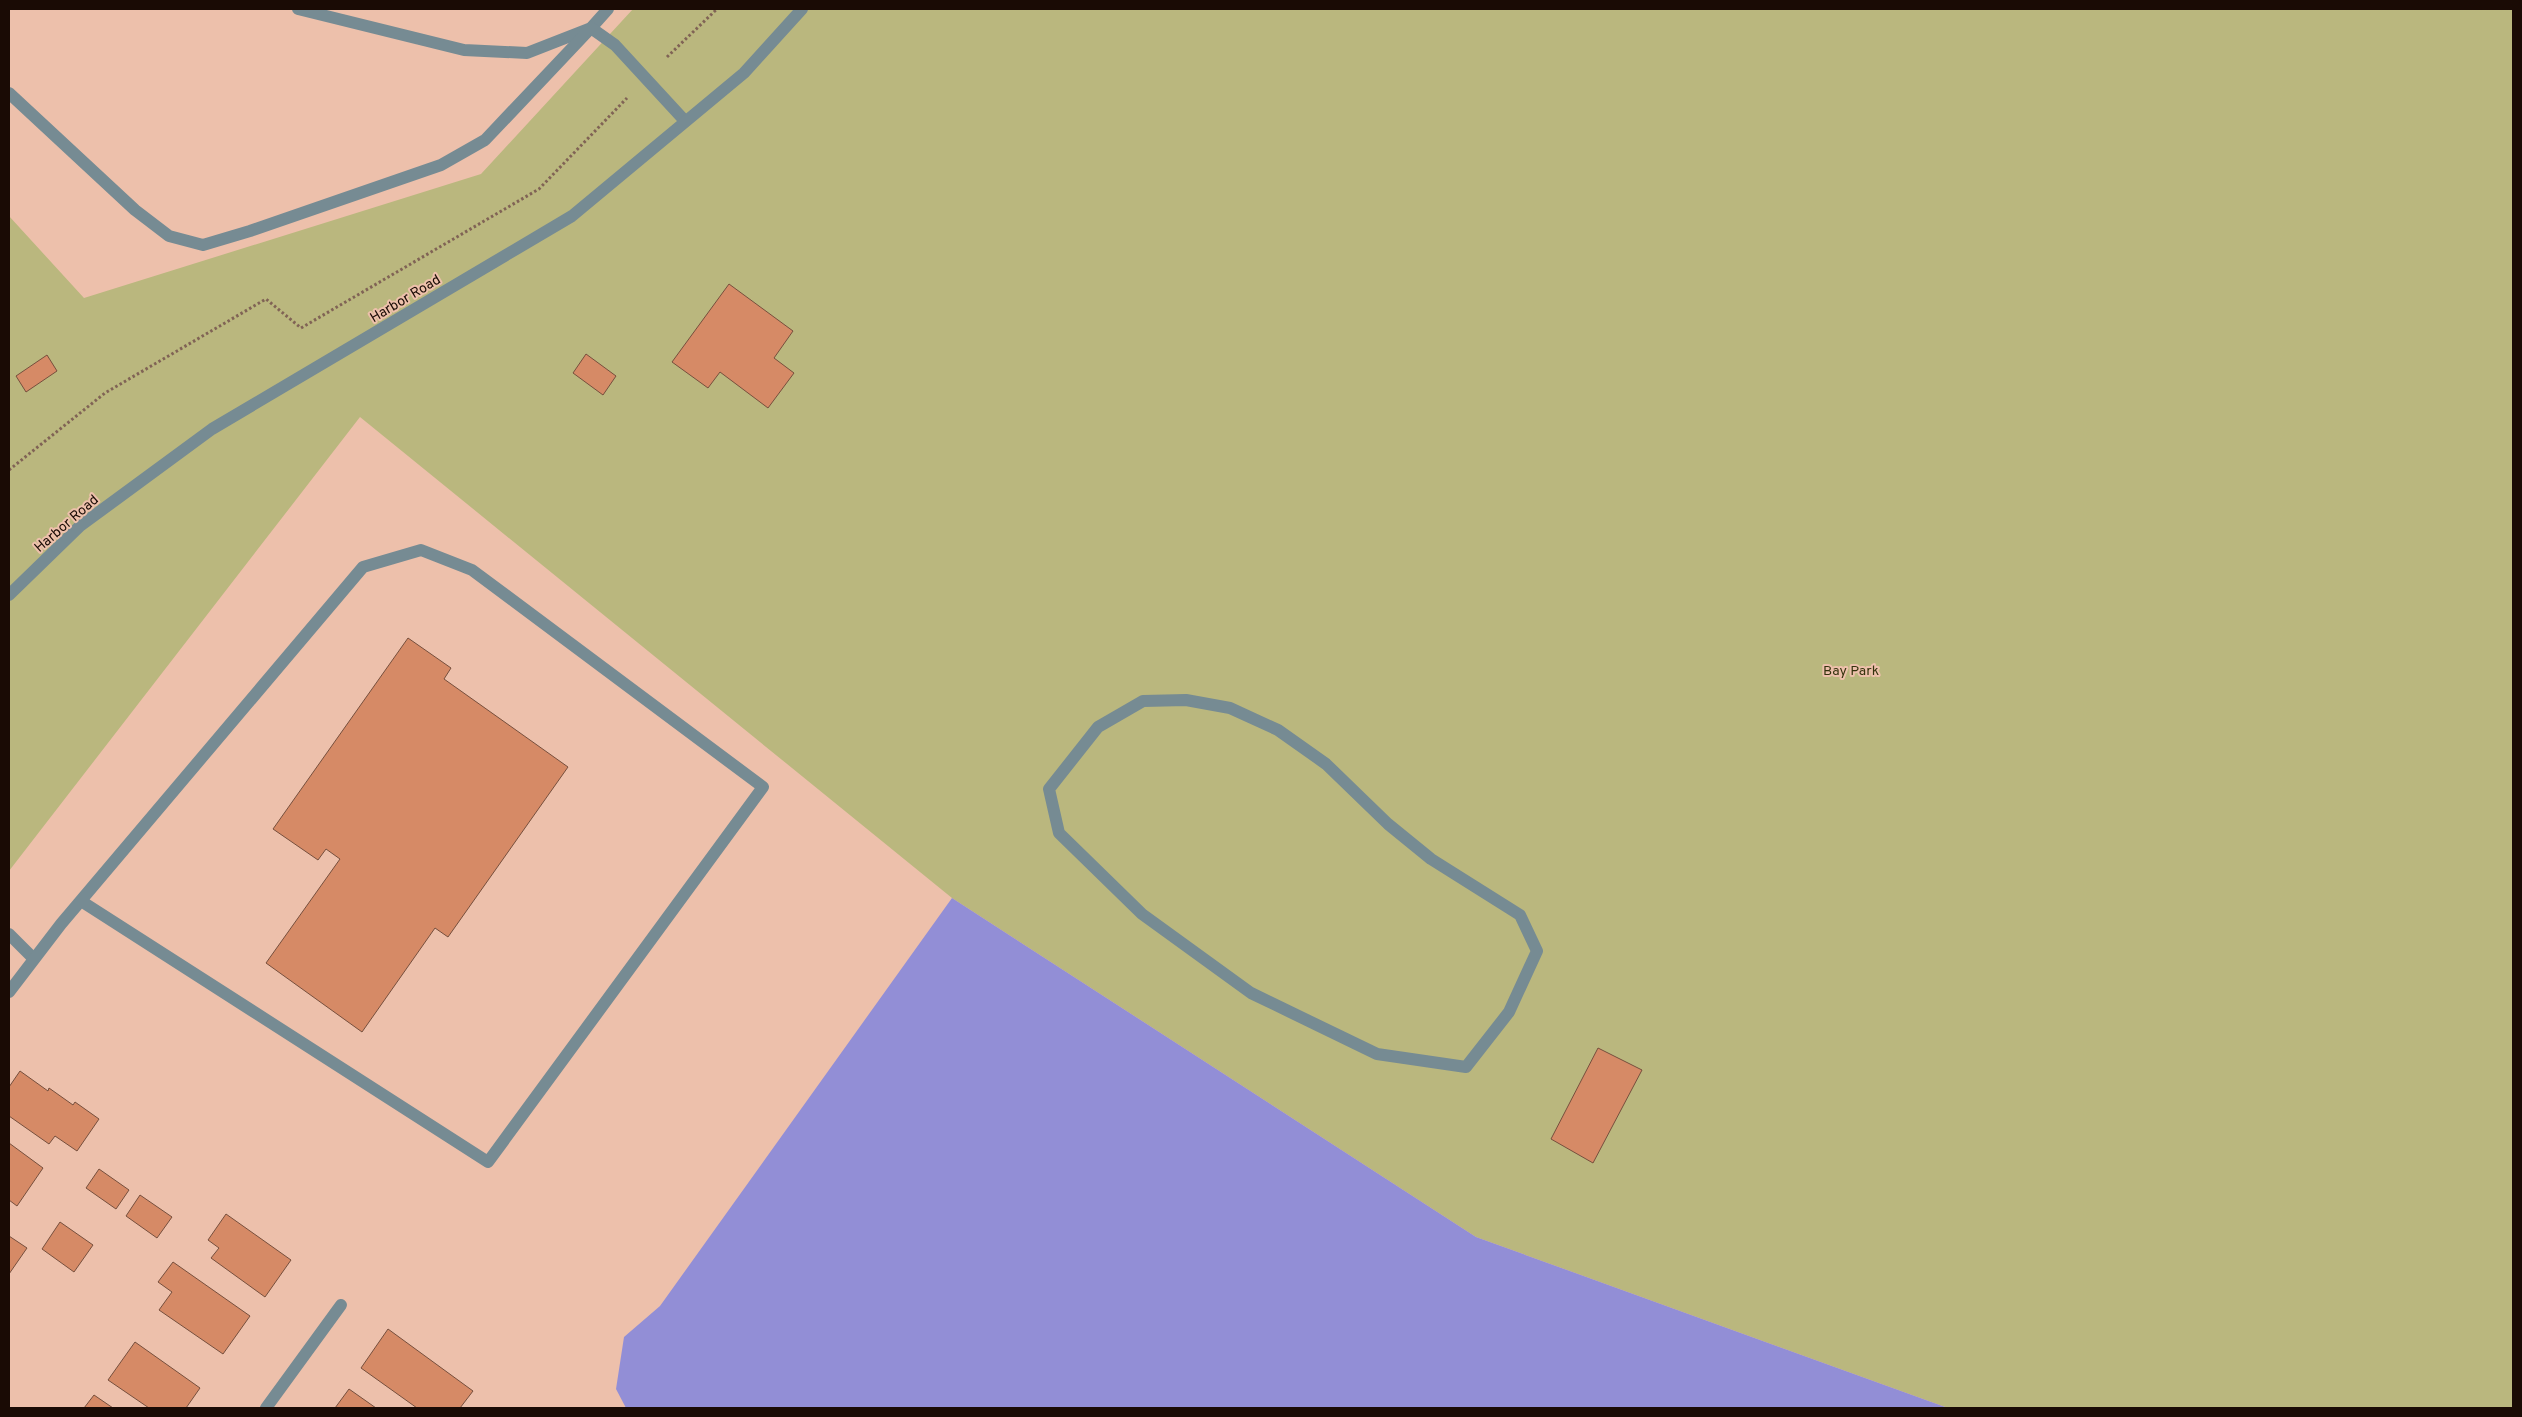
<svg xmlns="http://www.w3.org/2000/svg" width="2522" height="1417" font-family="Overpass,sans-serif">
<rect width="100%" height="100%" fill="#edc0ab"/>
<polygon fill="#bab77e" points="633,9 2513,9 2513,1408 1948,1408 1476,1237 952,898 360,417 9,871 9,216 84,298 481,174"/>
<polygon fill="#928ed6" points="952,898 1476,1237 1948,1408 626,1408 616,1389 624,1337 660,1306"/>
<g fill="#d68a66" stroke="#764f3d">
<polygon points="729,284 793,331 774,358 794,373 768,408 720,372 708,388 672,362"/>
<polygon points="586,354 616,376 603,395 573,373"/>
<polygon points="47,355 57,371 26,392 16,376"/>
<polygon points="408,638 451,668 444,679 568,767 448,937 435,928 362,1032 266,963 340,859 326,849 318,860 273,829"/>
<polygon points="1598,1048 1642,1070 1593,1163 1551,1139"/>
<polygon points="20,1071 48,1091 49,1088 73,1105 75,1102 99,1119 77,1151 55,1136 49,1144 9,1116 9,1087"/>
<polygon points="9,1143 43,1168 17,1206 9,1200"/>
<polygon points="99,1169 129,1190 116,1209 86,1188"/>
<polygon points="140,1195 172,1217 157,1238 126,1216"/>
<polygon points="226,1214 291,1260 265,1297 211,1258 219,1248 208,1240"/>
<polygon points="60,1222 93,1245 74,1272 42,1249"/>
<polygon points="9,1236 27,1248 9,1274"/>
<polygon points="173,1262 250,1316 223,1354 159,1310 172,1292 158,1282"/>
<polygon points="388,1329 473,1391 460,1408 417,1408 361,1368"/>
<polygon points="135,1342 200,1388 186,1408 149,1408 108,1380"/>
<polygon points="349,1389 376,1408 335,1408"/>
<polygon points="94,1395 113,1408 84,1408"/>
</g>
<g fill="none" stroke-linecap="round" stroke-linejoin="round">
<g stroke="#806355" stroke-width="3" stroke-dasharray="2.5 2.5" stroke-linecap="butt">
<polyline points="667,57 717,9"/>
<polyline points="9,470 105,393 266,299 301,328 539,189 627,98"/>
</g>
<g stroke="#768b93" stroke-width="12">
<polyline points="298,9 464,50 527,53 591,28 608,9"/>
<polyline points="9,93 135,210 169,236 203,245 250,231 441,165 485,140 591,28 615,45 685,121"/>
<polyline points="9,595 80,526 212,429 572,216 744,73 802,9"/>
<polygon points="1186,700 1230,708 1278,730 1326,764 1388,824 1431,859 1520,915 1537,951 1509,1012 1466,1067 1377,1054 1251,993 1142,914 1059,833 1049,789 1098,727 1143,701"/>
<polyline points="9,934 33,958"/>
<polyline points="9,992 61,924 363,567 421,550 472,570 763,787 488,1162 81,901"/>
<polyline points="266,1408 341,1305"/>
</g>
</g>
<g text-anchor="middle" stroke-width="4" stroke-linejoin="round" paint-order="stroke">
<g font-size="14" fill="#1a0b05" stroke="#edc0ab">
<text transform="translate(405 298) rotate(-31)" y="5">Harbor Road</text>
<text transform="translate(66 523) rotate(-41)" y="5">Harbor Road</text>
</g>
<g font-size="14" fill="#34320d" stroke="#edc0ab">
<text x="1851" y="675">Bay Park</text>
</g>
</g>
<rect width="2522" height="1417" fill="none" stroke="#1a0b05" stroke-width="20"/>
</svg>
